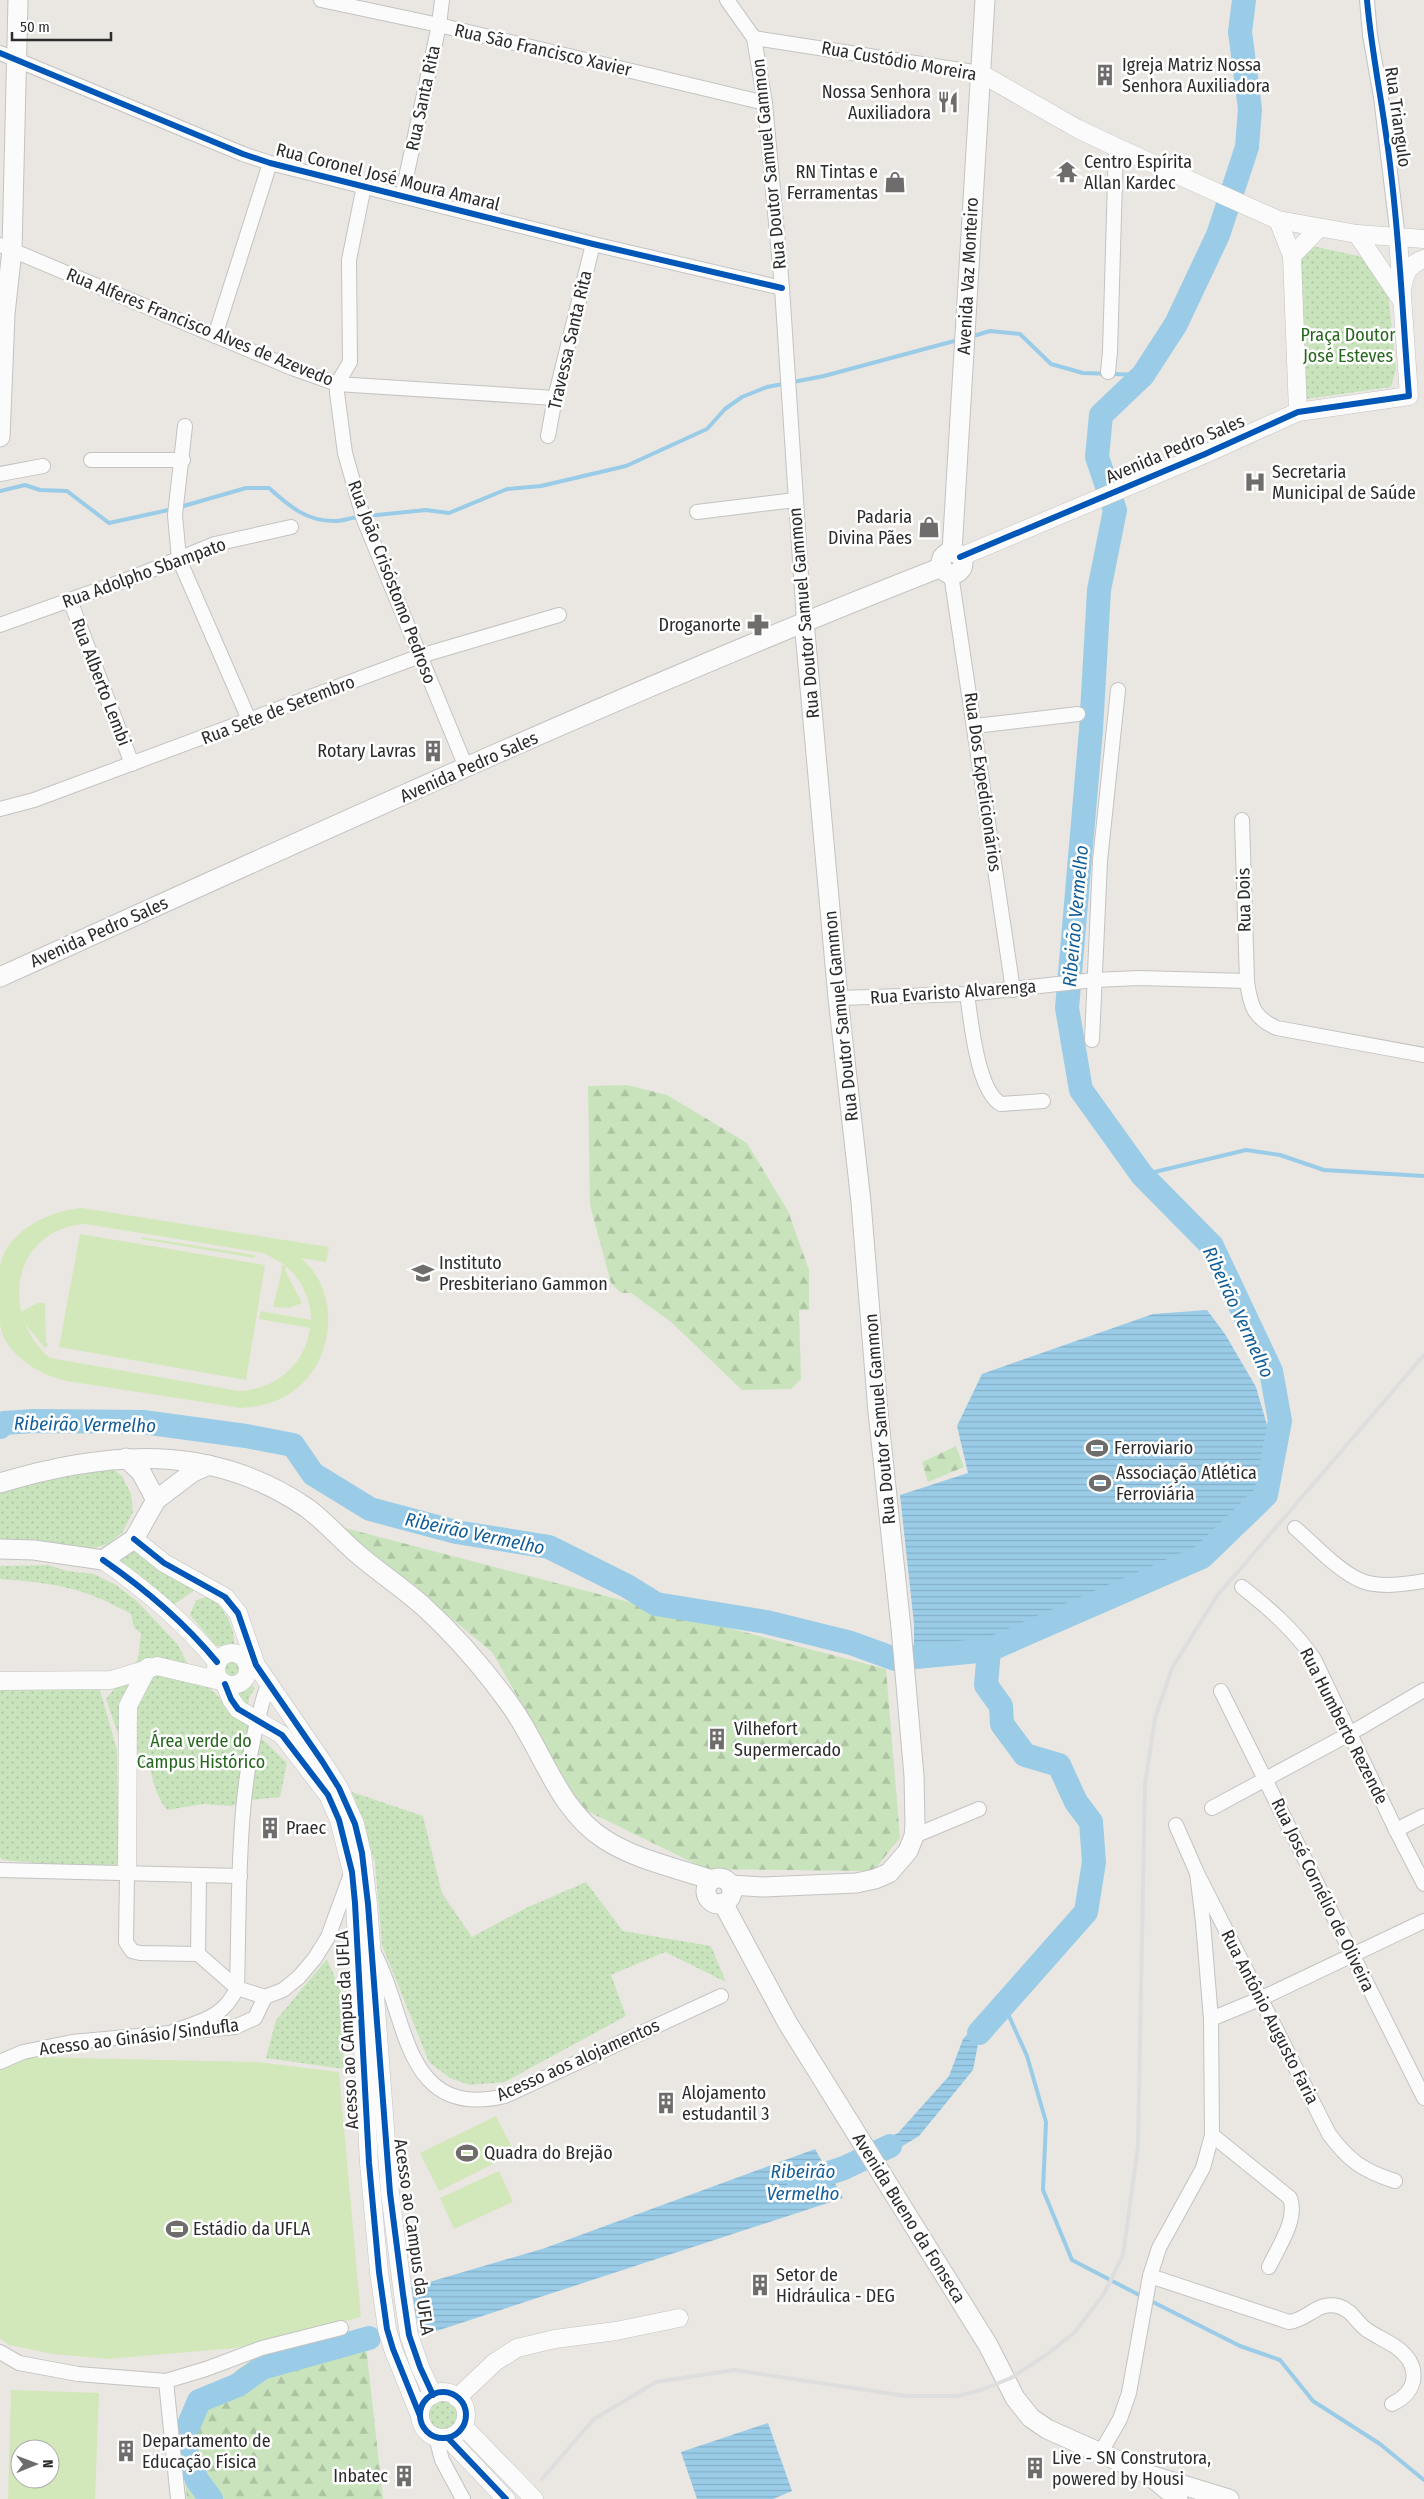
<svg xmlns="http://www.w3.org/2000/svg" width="1424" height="2499" font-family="'Fira Sans Condensed',sans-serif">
<defs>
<pattern id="grass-dots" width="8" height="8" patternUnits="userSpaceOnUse" patternTransform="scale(1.25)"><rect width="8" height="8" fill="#c9e4bd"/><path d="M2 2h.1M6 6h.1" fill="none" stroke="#adc4a3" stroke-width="1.8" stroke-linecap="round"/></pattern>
<pattern id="forest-firs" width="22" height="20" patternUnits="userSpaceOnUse" patternTransform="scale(1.25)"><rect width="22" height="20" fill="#c9e4bd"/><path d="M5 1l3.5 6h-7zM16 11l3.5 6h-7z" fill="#adc4a3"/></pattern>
<pattern id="water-rules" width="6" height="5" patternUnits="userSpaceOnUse" patternTransform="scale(1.25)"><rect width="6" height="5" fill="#9acce8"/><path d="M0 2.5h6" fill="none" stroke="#85afc7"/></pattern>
</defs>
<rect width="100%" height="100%" fill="#eae7e2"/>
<g fill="url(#grass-dots)">
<polygon points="1312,246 1368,258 1387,282 1396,369 1391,387 1306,399 1296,265"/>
<polygon points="99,1468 114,1470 122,1476 131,1494 133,1512 122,1533 108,1544 90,1549 45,1542 0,1542 0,1491"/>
<polygon points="131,1545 196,1589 172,1606 113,1559"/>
<path d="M 48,1565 L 67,1571 L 94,1574 L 116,1585 L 137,1601 L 178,1645 L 190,1669 L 287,1763 L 280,1797 L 243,1801 L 232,1806 L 203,1804 L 167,1810 C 159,1800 151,1781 151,1768 L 128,1764 L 106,1699 L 138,1659 L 141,1633 L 134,1628 L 131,1614 C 83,1587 53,1583 0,1579 L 0,1566 Z"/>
<path d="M 210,1596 C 225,1610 235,1625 234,1647 L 216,1646 L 190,1615 L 196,1600 Z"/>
<circle cx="230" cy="1669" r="10"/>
<polygon points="246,1679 255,1688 249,1698 248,1709 230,1690 240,1687"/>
<polygon points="0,1686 100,1690 117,1750 119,1870 2,1860 0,1857"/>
<polygon points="352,1792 423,1816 442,1893 472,1937 526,1908 586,1882 623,1931 711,1946 726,1982 665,1952 611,1975 626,2016 505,2082 470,2085 450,2078 429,2062 382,1945 375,1863"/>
<polygon points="327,1959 341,1992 344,2069 266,2058 276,2020"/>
<circle cx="443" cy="2415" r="19"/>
</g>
<g fill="url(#forest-firs)">
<polygon points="627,1085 667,1095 747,1143 788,1211 809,1270 809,1310 799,1310 801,1379 791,1389 742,1390 671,1322 631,1293 621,1293 611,1283 590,1205 588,1086"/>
<polygon points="956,1446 964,1467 928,1482 922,1462"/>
<polygon points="341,1527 886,1669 900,1838 873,1871 706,1869 581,1808 492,1652"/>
<polygon points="365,2337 383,2499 187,2499 181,2441 185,2413 198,2400 255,2357"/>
</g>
<g fill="#d2e8ba" fill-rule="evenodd">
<path d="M 82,1208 L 329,1247 L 326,1262 L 301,1258 C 342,1292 335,1363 292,1392 C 276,1403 259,1407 241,1408 L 67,1381 C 40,1375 4,1355 0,1324 C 0,1315 0,1306 0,1297 C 0,1287 0,1276 0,1266 C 6,1231 51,1210 82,1208 ZM 85,1224 L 264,1253 L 285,1265 L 281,1266 L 282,1270 L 273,1307 L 289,1308 L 302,1303 L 285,1270 L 286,1266 C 301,1279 311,1299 311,1320 L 261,1311 L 259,1319 L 310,1328 C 305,1365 276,1389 239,1391 L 50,1358 C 0,1316 10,1230 85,1224 Z"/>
<polygon points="80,1234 265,1265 246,1380 59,1347"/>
<polygon points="141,1237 255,1255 255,1258 141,1239"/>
<polygon points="38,1303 45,1303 46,1342 48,1345 45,1348 17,1314"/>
<polygon points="30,2057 257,2062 339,2072 361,2317 236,2348 108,2359 53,2354 9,2345 0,2338 0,2067"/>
<polygon points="496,2116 515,2153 439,2191 420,2153"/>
<polygon points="499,2171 513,2202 454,2229 440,2198"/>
<path d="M 11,2390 L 99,2393 L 95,2499 L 8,2499 ZM 20,2449 L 50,2449 L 50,2479 L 20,2479 Z"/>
</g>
<g fill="url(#water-rules)">
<polygon points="1207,1310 1225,1334 1256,1387 1271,1439 1259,1492 1209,1543 997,1640 914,1646 914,1624 900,1495 968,1473 957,1426 982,1374 1153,1314"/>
<polygon points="998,2002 1002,2015 978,2044 973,2070 919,2136 881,2159 872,2146 898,2133 949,2076 963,2039"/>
<polygon points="815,2149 843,2198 421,2336 409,2288 545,2248"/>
<polygon points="768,2423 792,2491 773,2499 697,2499 681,2452"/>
</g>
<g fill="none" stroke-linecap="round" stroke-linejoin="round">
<g stroke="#9acce8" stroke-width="4">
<polyline points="970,337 990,331 1020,334 1051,364 1083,373 1143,375"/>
<polyline points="0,491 25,485 40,490 67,491 109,523 173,509"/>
<path d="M 180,507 L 246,488 L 269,488 C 289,506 307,522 336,521 C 344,521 352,517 360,517"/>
<polyline points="367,516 426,510 449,513 507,489 541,486 626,466 707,429 725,409 742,397 767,387 824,376 958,340"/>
<polyline points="1142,1175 1246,1150 1280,1155 1324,1170 1424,1176"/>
<polyline points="1004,2005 1027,2056 1046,2122 1043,2190 1072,2260 1143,2297"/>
<polyline points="1149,2300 1240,2346 1280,2360 1313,2401 1380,2444 1424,2480"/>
</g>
<g stroke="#9acce8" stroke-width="24">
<polyline points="0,1427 4,1423 34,1421 143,1422 246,1436 293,1445 313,1474 370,1509 456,1532 549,1547 627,1586 656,1604 766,1622 851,1643 895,1659 989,1650"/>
<polyline points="979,2033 1086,1912 1094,1862 1091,1822 1076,1802 1059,1765 1025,1755 1002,1724 1001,1706 986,1685 989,1650 1202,1557 1266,1495 1280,1421 1271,1371 1212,1246 1142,1175 1081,1090 1067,1008 1091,730 1099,590 1115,510 1097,457 1101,415 1143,375 1176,324 1218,235 1247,147 1250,109 1240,32 1244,0"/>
<polyline points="799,2183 844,2168 890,2146"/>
<polyline points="211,2499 197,2480 182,2441 199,2401 238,2385 262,2368 369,2338"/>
</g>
<g stroke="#c3c3c3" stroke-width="16">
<g id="minor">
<polyline points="321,0 439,25 765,103"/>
<polyline points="727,0 754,38 765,103 782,288 804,621"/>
<polyline points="1367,0 1370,35 1381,97 1398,238"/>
<polyline points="754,38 980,73"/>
<polyline points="0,53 243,154 270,163 593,244 782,288"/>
<polyline points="364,186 349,260 350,362 337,384 337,393 345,453 364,520 466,767"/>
<polyline points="402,196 439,25 442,0"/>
<polyline points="0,245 292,368 337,384 555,398"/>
<polyline points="215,336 270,163"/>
<polyline points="1108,372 1110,352 1116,147"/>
<polyline points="185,426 175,515 179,559 250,722"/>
<polyline points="548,436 555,398 593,244"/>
<polyline points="91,460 183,460"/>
<polyline points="0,474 43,466"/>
<polyline points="697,512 795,500"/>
<polyline points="951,574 1013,990"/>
<polyline points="70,600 132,764"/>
<polyline points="0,625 134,577 215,544 291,527"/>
<polyline points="975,726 1078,714"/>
<polyline points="0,809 34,800 420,656 559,615"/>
<path d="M 1242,820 L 1247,981 C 1250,1004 1253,1018 1277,1028 L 1424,1055"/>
<path d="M 967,994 C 971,1020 977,1091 1001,1104 L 1043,1101"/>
<polyline points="838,998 967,994 1094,980 1139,978 1247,981"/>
<polyline points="1092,1040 1100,861 1118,690"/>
<path d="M 1295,1528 C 1314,1544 1339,1572 1362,1581 C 1380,1588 1405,1584 1424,1581"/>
<path d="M 1242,1587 C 1270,1609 1294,1630 1314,1659 L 1396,1830 L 1424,1884"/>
<polyline points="1221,1691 1424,2098"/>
<polyline points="1212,1808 1351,1733 1424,1690"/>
<path d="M 1176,1825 L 1197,1873 L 1329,2134 C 1348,2160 1363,2171 1395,2181"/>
<polyline points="1396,1830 1424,1816"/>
<polyline points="914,1836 979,1809"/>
<polyline points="0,1870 240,1876"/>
<polyline points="127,1874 126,1942 132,1951 140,1953 198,1954 237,1988 265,1997 283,1990 299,1977 315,1958 328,1937 351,1874"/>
<path d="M 374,1953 C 408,2013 401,2121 505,2096 L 721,1996"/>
<polyline points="198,1954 199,1876"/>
<polyline points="1211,2019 1262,1998 1424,1921"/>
<path d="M 174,2031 C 202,2021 224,2017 237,1988 C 240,1887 235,1781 268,1684"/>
<polyline points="0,2062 23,2052 72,2042 235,2027 255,2018 265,1997"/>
<path d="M 1212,2135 L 1290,2198 C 1298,2220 1278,2247 1269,2267"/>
<path d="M 1150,2276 L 1289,2322 C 1308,2320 1317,2301 1338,2306 C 1352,2310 1356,2322 1367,2330 C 1376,2336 1387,2341 1396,2347 C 1421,2365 1419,2391 1392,2404"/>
<polyline points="0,2352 19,2363 78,2374 166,2381 206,2369 262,2348 341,2328"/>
<polyline points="166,2381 178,2499"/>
<polyline points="436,2437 442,2460 463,2499"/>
<polyline points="1101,2452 1120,2419 1129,2393 1150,2276 1159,2248 1203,2168 1212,2135 1211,2019 1203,1922 1197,1873"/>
</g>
</g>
<g stroke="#c3c3c3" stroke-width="19">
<g id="tertiary">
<polyline points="980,73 1078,129 1116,147 1278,220 1357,234 1424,239"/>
<polyline points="1278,220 1292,256 1298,412"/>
<polyline points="1357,234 1400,298"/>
<polyline points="1292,256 1319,228"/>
<path d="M 1403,285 C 1405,271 1410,264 1424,259"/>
<polyline points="960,557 1205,454 1298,412 1409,396 1398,238"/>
<polyline points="134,1539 164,1563 225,1597 238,1613 256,1665 322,1761 339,1788 355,1824 362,1853 368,1904 390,2193 403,2294 409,2335 420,2367 433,2395"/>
<path d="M 103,1560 C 145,1589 184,1622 217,1662"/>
<circle cx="232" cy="1669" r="16"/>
<polyline points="0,1681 111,1680 157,1666 221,1681"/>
<polyline points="225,1684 231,1699 238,1709 282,1735 328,1795 339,1820 352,1872 355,1903 369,2163 379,2272 387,2329 393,2349 420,2416"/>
<polyline points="127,1874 128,1706 148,1667"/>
<circle cx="443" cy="2415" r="23"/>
<polyline points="457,2398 495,2362 517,2348 555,2339 616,2331 679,2318"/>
<polyline points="463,2426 534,2499"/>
<polyline points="448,2438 506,2499"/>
</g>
</g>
<g stroke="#c3c3c3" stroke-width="21">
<g id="secondary">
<polyline points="0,437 5,314 12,250 18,0"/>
<polyline points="952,552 985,0"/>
<circle cx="952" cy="563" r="11"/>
<path d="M 0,977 C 312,836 623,692 942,567"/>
<polyline points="126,1458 141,1472 156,1500"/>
<path d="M 0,1483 C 106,1451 211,1442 307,1508 C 326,1522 342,1541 360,1556 C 380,1573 403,1588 423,1606 C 455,1635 485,1670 511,1706 C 542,1749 558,1810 604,1839 C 636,1860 677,1868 712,1880"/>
<polyline points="0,1549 34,1550 103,1560 134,1539 156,1500 193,1472 209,1465"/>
<circle cx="719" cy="1891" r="13"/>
<polyline points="730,1885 763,1887 856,1883 875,1879 889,1873 908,1851 914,1836 915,1824 914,1776 901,1628 878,1412 861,1202 838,998 804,621"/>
<polyline points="723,1903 787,2022 988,2345 1015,2398 1031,2418 1047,2429 1150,2475 1229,2499"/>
<polyline points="1153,2478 1178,2499"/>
</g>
</g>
<use href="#minor" stroke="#fcfbfb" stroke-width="14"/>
<use href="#tertiary" stroke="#fcfbfb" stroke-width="18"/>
<use href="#secondary" stroke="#fcfbfb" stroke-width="19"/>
<polyline stroke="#dededf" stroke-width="4" points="542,2479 594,2419 656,2382 734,2370 906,2396 958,2396 981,2390 1011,2378 1046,2355 1074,2333 1104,2294 1123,2255 1138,2146 1145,1784 1155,1718 1172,1668 1217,1596 1424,1355"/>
<g stroke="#fff" stroke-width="9">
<g id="cycleway">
<polyline points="0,53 243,154 270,163 593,244 782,288"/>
<path d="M 960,557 L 1205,454 L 1298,412 L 1409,396 C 1403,322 1400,247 1391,173 C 1385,115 1372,58 1367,0"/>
<polyline points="134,1539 164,1563 225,1597 238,1613 256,1665 322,1761 339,1788 355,1824 362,1853 368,1904 390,2193 403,2294 409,2335 420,2367 433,2395"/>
<path d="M 103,1560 C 145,1589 184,1622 217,1662"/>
<polyline points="225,1684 231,1699 238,1709 282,1735 328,1795 339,1820 352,1872 355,1903 369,2163 379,2272 387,2329 393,2349 420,2416"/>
<circle cx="443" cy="2415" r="23"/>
<polyline points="448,2438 506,2499"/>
</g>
</g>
<use href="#cycleway" stroke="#0057b8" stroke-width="6"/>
</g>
<defs>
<g id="building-bare" transform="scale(1.725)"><path d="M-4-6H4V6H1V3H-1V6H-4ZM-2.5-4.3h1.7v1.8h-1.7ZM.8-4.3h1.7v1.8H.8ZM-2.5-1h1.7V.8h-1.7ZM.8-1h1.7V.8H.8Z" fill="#6e6d6c" stroke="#fff" stroke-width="2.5" paint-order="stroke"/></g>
<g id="restaurant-bare" transform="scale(1.725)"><path d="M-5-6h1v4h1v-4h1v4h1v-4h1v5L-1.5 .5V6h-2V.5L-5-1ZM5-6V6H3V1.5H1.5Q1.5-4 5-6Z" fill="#6e6d6c" stroke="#fff" stroke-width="2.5" paint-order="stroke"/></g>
<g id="temple-bare" transform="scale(1.725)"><path d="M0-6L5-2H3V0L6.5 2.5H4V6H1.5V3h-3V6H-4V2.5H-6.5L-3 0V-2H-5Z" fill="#6e6d6c" stroke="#fff" stroke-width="2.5" paint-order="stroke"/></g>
<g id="shop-bare" transform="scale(1.725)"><path d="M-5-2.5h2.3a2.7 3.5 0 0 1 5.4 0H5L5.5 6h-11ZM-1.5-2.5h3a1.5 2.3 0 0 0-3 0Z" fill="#6e6d6c" stroke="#fff" stroke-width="2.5" paint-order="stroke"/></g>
<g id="hospital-bare" transform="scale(1.725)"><path d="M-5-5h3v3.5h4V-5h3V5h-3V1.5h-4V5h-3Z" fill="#6e6d6c" stroke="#fff" stroke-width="2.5" paint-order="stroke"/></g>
<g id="pharmacy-bare" transform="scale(1.725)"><path d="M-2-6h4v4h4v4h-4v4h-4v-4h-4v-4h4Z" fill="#6e6d6c" stroke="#fff" stroke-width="2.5" paint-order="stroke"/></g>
<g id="school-bare" transform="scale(1.725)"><path d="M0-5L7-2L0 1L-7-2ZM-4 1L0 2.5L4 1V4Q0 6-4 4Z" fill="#6e6d6c" stroke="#fff" stroke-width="2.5" paint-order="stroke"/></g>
<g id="stadium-bare" transform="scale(1.725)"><path d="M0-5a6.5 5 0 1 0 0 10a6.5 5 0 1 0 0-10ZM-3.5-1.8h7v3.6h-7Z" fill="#6e6d6c" stroke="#fff" stroke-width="2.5" paint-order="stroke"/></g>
</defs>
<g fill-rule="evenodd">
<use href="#building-bare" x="1105" y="75"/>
<use href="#restaurant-bare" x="948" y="102"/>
<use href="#temple-bare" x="1067" y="172"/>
<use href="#shop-bare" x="895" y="182"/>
<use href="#hospital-bare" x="1255" y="482"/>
<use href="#shop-bare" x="929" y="527"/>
<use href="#pharmacy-bare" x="758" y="625"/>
<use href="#building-bare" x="433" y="751"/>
<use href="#school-bare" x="423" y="1273"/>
<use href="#stadium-bare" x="1097" y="1448"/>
<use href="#stadium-bare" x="1100" y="1483"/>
<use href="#building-bare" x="717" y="1739"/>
<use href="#building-bare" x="270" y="1828"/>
<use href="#building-bare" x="666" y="2103"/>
<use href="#stadium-bare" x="467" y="2153"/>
<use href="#stadium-bare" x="177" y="2229"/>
<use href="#building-bare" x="760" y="2285"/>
<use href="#building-bare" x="126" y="2451"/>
<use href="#building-bare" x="1035" y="2468"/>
<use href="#building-bare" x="404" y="2476"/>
</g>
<g text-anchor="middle" stroke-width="5" stroke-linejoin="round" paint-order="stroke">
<g font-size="18" fill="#2c2c2c" stroke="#fff">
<text transform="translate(543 50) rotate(13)" y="6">Rua São Francisco Xavier</text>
<text transform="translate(899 61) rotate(10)" y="6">Rua Custódio Moreira</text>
<text transform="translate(423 98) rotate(-78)" y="6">Rua Santa Rita</text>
<text transform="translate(1398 117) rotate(82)" y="6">Rua Triangulo</text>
<text transform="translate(769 164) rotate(-96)" y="6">Rua Doutor Samuel Gammon</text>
<text transform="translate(388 177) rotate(14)" y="6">Rua Coronel José Moura Amaral</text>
<text transform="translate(968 276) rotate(-87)" y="6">Avenida Vaz Monteiro</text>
<text transform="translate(200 327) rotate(22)" y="6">Rua Alferes Francisco Alves de Azevedo</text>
<text transform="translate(570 340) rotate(-77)" y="6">Travessa Santa Rita</text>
<text transform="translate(1175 449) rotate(-23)" y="6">Avenida Pedro Sales</text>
<text transform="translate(144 573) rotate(-20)" y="6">Rua Adolpho Sbampato</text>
<text transform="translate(392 582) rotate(69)" y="6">Rua João Crisóstomo Pedroso</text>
<text transform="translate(804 613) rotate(-95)" y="6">Rua Doutor Samuel Gammon</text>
<text transform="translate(101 682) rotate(69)" y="6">Rua Alberto Lembi</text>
<text transform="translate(278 710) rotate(-21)" y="6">Rua Sete de Setembro</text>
<text transform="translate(469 767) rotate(-24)" y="6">Avenida Pedro Sales</text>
<text transform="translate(983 782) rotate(82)" y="6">Rua Dos Expedicionários</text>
<text transform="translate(1244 900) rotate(-91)" y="6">Rua Dois</text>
<text transform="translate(99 932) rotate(-24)" y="6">Avenida Pedro Sales</text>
<text transform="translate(953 992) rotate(-4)" y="6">Rua Evaristo Alvarenga</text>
<text transform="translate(841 1016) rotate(-96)" y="6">Rua Doutor Samuel Gammon</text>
<text transform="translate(880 1419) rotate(-95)" y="6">Rua Doutor Samuel Gammon</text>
<text transform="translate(1344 1726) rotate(63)" y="6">Rua Humberto Rezende</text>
<text transform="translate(1323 1895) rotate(64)" y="6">Rua José Cornélio de Oliveira</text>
<text transform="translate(1270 2017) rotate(63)" y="6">Rua Antônio Augusto Faria</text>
<text transform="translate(347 2030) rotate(-93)" y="6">Acesso ao CAmpus da UFLA</text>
<text transform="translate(139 2037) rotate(-7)" y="6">Acesso ao Ginásio/Sindufla</text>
<text transform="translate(578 2060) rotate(-24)" y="6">Acesso aos alojamentos</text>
<text transform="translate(909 2218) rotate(58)" y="6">Avenida Bueno da Fonseca</text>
<text transform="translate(414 2237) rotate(82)" y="6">Acesso ao Campus da UFLA</text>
</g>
<g font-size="18" fill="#2c2c2c" stroke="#fff" text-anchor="start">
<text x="1122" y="71">Igreja Matriz Nossa<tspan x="1122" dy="21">Senhora Auxiliadora</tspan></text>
<text x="931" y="98" text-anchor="end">Nossa Senhora<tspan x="931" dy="21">Auxiliadora</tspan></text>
<text x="1084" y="168">Centro Espírita<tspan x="1084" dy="21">Allan Kardec</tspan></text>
<text x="878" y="178" text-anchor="end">RN Tintas e<tspan x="878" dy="21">Ferramentas</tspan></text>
<text x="1272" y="478">Secretaria<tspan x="1272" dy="21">Municipal de Saúde</tspan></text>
<text x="912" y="523" text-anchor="end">Padaria<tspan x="912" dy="21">Divina Pães</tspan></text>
<text x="741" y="631" text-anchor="end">Droganorte</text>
<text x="416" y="757" text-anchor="end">Rotary Lavras</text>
<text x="439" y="1269">Instituto<tspan x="439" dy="21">Presbiteriano Gammon</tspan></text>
<text x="1114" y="1454">Ferroviario</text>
<text x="1116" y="1479">Associação Atlética<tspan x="1116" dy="21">Ferroviária</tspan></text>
<text x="734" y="1735">Vilhefort<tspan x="734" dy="21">Supermercado</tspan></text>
<text x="286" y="1834">Praec</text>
<text x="682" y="2099">Alojamento<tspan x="682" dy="21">estudantil 3</tspan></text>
<text x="484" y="2159">Quadra do Brejão</text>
<text x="193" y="2235">Estádio da UFLA</text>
<text x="776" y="2281">Setor de<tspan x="776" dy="21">Hidráulica - DEG</tspan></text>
<text x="142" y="2447">Departamento de<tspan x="142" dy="21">Educação Física</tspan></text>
<text x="1052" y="2464">Live - SN Construtora,<tspan x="1052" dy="21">powered by Housi</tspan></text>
<text x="388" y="2482" text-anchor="end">Inbatec</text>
</g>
<g font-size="18" fill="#26671e" stroke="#fff">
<text x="1348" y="341">Praça Doutor<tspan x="1348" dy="21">José Esteves</tspan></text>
<text x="201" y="1747">Área verde do<tspan x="201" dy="21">Campus Histórico</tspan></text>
</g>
<g font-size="19" font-style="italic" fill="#135e99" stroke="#fff">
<text transform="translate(1075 916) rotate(-85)" y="7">Ribeirão Vermelho</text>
<text transform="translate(1239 1312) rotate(65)" y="7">Ribeirão Vermelho</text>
<text transform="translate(85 1424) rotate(1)" y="7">Ribeirão Vermelho</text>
<text transform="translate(475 1533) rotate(12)" y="7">Ribeirão Vermelho</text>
<text x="803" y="2178">Ribeirão<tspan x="803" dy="22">Vermelho</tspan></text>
</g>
</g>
<g transform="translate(35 2464) rotate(89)"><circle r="24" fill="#ffffff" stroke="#ababab"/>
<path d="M0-4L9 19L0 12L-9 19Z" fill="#6e6d6c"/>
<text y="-8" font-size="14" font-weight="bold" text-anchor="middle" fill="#2c2c2c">N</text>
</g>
<path d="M12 32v8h99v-8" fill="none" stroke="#2c2c2c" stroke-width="2.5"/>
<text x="20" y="32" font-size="15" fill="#2c2c2c" stroke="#ffffff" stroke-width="4" paint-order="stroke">50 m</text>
</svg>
